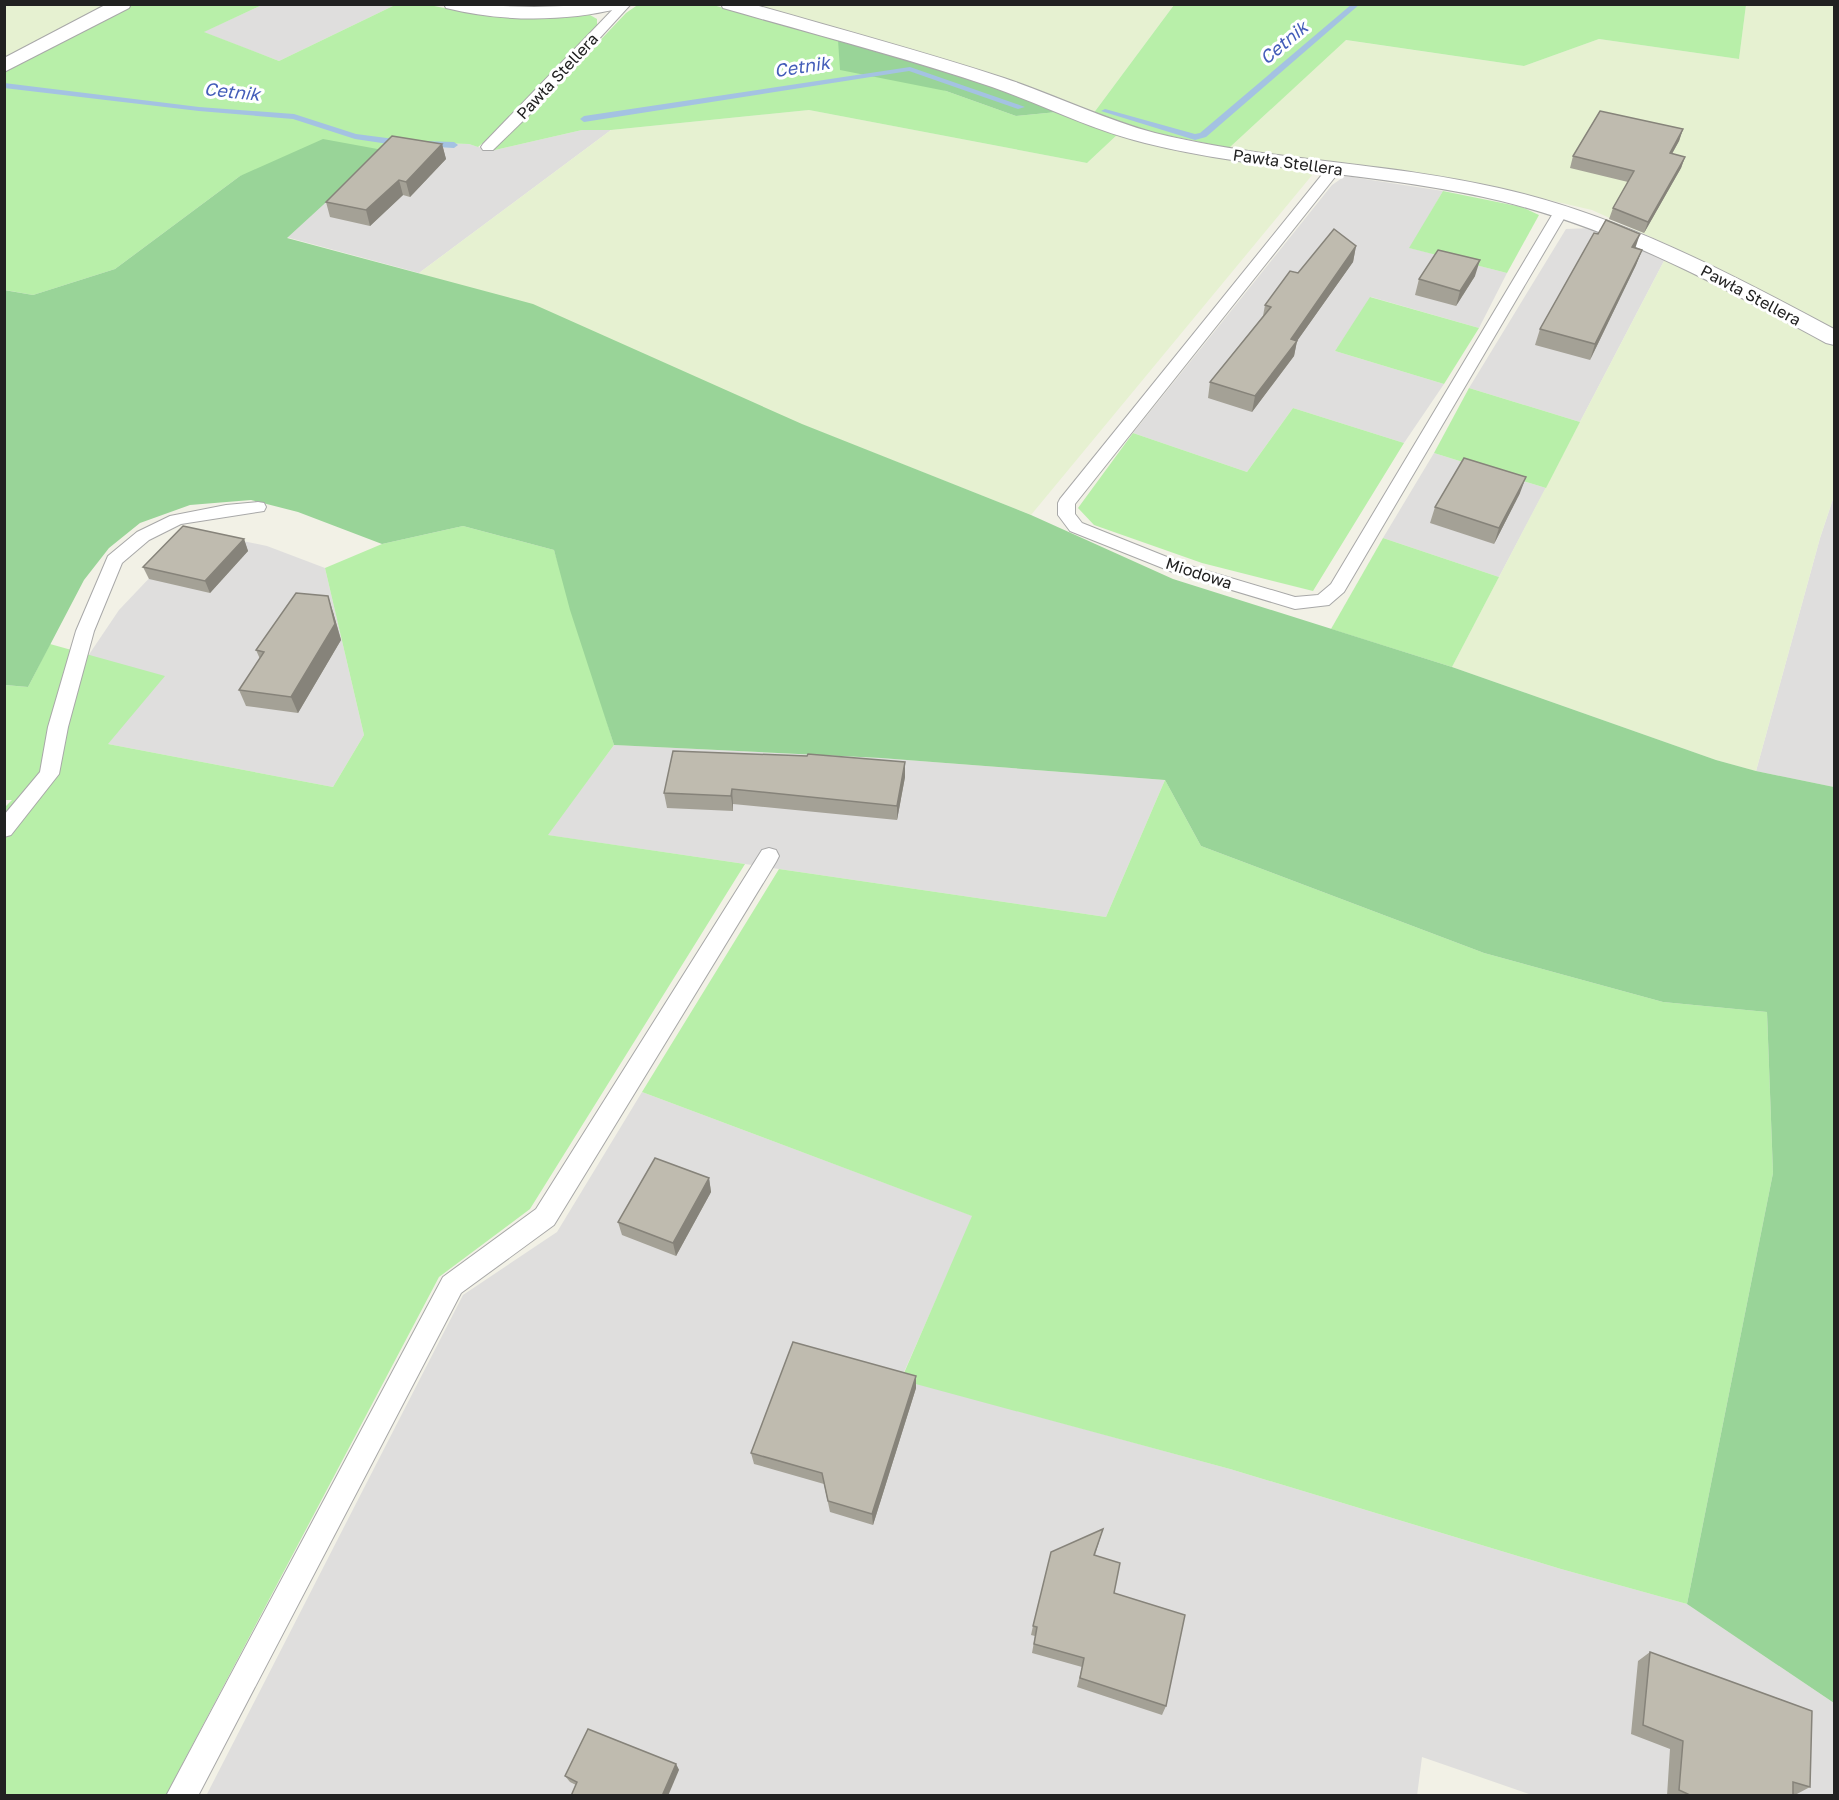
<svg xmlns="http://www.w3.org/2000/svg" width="1839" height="1800" font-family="'Golos Text',sans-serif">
<rect width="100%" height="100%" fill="#f2f1e6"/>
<g fill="#dfdedd">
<polygon points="262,5 395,5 279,61 203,32"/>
<polygon points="582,130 611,130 419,273 286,237 383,150 438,143 469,144 491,151"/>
<polygon points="1345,176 1443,191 1410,248 1507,273 1479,328 1371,297 1335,351 1444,384 1404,443 1293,408 1247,472 1133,433 1332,185"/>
<polygon points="1591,228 1665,259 1580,422 1469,388 1566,229"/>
<polygon points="1434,453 1546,488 1499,577 1383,538"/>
<polygon points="1834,496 1834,787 1756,771 1820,538"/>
<polygon points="194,531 267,546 325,568 364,735 333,787 108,744 88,656 119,610"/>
<polygon points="614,745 881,758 1165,780 1106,917 547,835"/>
<polygon points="642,1092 973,1216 901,1379 1230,1469 1561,1569 1687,1604 1834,1703 1834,1795 1532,1795 1422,1757 1417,1796 206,1796 463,1295 557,1232"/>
</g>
<g fill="#e6f1d1">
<polygon points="5,5 109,5 5,60"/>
<polygon points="744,5 1174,5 1093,114"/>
<polygon points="1746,5 1834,5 1834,331 1673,247 1592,210 1501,189 1229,148 1345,40 1524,66 1599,39 1739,59"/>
<polygon points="809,110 1087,163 1118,134 1313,174 1031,515 419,273 611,130"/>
<polygon points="1665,259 1834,346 1834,496 1820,538 1756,771 1716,760 1452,667"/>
</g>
<g fill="#b8efa9">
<polygon points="639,4 713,5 838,40 946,91 1016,116 1057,112 1118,134 1087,163 809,110 611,130 582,130 491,151 535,109 626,13"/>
<polygon points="129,5 262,5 204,32 279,61 395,5 429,5 480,15 517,18 590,15 597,19 597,27 500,128 478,147 469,144 438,143 240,176 115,269 33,295 5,290 4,70"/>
<polygon points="1174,5 1746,5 1739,59 1599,39 1524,66 1346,40 1229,148 1151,132 1093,114"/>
<polygon points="1443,191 1522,207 1539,215 1507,273 1409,248"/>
<polygon points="1370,297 1479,328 1444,384 1335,351"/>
<polygon points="1469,388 1580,422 1546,488 1434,453"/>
<polygon points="1293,408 1404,443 1313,591 1202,563 1094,525 1078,508 1133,433 1247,472"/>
<polygon points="463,526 554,550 614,745 548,835 745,864 530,1209 439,1277 166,1795 5,1795 4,808 12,800 5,800 4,685 28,687 50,644 165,676 108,744 333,787 364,735 325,568 382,544"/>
<polygon points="1383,538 1499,577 1452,667 1331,629"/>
<polygon points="1165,780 1201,846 1484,953 1663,1002 1767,1012 1773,1173 1687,1604 1561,1569 1230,1469 901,1380 972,1216 642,1092 779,869 1106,917"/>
</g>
<g fill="#99d498">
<path d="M 838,40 C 912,62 986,82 1057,112 L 1016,116 L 946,91 L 840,70 Z"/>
<polygon points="323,139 383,150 287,238 533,304 802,424 1031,515 1173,579 1452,667 1716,760 1756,771 1834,787 1834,1703 1687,1604 1773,1173 1767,1012 1663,1002 1484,953 1201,846 1165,780 881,758 614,745 570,610 554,550 463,526 382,544 298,512 251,500 190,505 140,523 109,548 84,580 28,687 5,685 4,290 33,295 115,269 240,176"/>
</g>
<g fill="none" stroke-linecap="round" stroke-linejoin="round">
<g fill="#a4c2e2" fill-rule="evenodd">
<polygon points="1352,4 1360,4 1206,137 1195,140 1101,111 1105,109 1195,134 1200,133"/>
<polygon points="910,67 1025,107 1018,109 909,71 584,122 580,119 584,116"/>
<polygon points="4,83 199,107 294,114 356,134 402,140 406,143 402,146 355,139 293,119 199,111 4,88"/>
<polygon points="424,141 454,142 458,145 454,148 421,146 421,142"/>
</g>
<g stroke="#a8a8a8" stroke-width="2">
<g id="service">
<polygon points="618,4 631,4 530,114 493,150 483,150 481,147 483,144"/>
<polygon points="1334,165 1339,166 1341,169 1339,172 1075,504 1075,514 1082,523 1187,565 1295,597 1318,595 1331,584 1555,210 1557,207 1567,207 1569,210 1344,592 1329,605 1295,609 1175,573 1070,531 1058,515 1058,503 1060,499 1329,166"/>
<polygon points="258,502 264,503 266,507 264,511 181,524 149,540 122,563 94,631 68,727 59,774 11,835 4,837 4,815 40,772 48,727 76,631 108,556 137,532 170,516 226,505"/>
<polygon points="769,848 776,850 779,856 776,862 554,1225 461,1293 198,1796 166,1796 443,1277 536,1209 762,850"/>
</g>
</g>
<g stroke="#a8a8a8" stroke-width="2">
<g id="minor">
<polygon points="107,4 131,4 129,8 4,72 4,58"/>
<path d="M 444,4 L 534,7 L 623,4 L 621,8 C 565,22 502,22 446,8 Z"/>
<path d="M 721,4 L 752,4 C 836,28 921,51 1004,78 C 1055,95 1103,119 1155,133 C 1268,161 1385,162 1499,188 C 1619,215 1726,271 1834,329 L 1834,345 L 1826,343 C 1721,286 1618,230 1501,201 C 1384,173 1262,172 1145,143 C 1092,130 1043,105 992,87 C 903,57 813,34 723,8 Z"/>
</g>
</g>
<use href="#service" fill="#fff" fill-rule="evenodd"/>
<use href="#minor" fill="#fff" fill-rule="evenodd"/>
</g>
<g fill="#a4a196">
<polygon points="1683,129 1679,141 1672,154 1685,157 1681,168 1644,233 1609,219 1613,208 1628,182 1570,168 1573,156"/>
<polygon points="442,144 446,159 410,197 403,195 370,226 330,217 326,202"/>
<polygon points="1356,246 1353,262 1297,341 1294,356 1252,412 1208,398 1210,382 1263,316 1265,305 1298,273"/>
<polygon points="1635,248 1642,250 1636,265 1590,360 1535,345 1540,329"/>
<polygon points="1475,276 1456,306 1415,295 1419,279"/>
<polygon points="1520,493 1494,544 1430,523 1435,507"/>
<polygon points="244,539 248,551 210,593 149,579 143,567"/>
<polygon points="333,612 341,640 298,713 246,706 239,690 260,659 256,650"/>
<polygon points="905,762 905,777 897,820 733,804 733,811 667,808 664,793"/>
<polygon points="709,1178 711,1192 676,1256 622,1235 618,1222"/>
<polygon points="916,1376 916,1388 873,1525 830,1512 824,1484 754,1464 751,1453"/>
<polygon points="1103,1529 1095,1555 1114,1593 1166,1706 1162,1715 1077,1687 1082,1667 1032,1653 1035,1636 1031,1635 1033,1626"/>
<polygon points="1650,1652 1810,1787 1795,1795 1793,1794 1793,1796 1667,1796 1670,1749 1631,1734 1638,1661"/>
<polygon points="676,1764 679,1770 576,1785 570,1782 565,1776"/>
</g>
<g fill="#86837a">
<polygon points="1683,129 1679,141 1666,164 1670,153"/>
<polygon points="442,144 446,159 410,197 406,182"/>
<polygon points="1685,157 1681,168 1644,233 1648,222"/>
<polygon points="399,180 403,195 370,226 366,210"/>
<polygon points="1640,234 1635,249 1632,247"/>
<polygon points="1356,246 1353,262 1297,341 1294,356 1252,412 1255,396 1291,339"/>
<polygon points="1642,250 1636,265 1590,360 1595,344"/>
<polygon points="1480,260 1475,276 1456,306 1460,291"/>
<polygon points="1526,477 1520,493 1494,544 1499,528"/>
<polygon points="244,539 248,551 210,593 205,581"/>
<polygon points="328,596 333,612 341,640 298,713 291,697"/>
<polygon points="905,762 905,777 897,820 897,806"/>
<polygon points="732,789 733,804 733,811 731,796"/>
<polygon points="709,1178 711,1192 676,1256 673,1243"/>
<polygon points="916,1376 916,1388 873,1525 872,1514"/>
<polygon points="676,1764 679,1770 668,1796 662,1796"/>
</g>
<g fill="#bfbbaf" stroke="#86837a" stroke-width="1.5">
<polygon points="1600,111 1683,129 1670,153 1685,157 1648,222 1613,208 1634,171 1573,156"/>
<polygon points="392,136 442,144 406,182 399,180 366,210 326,202"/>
<polygon points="1606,220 1640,234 1632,247 1642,250 1595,344 1540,329 1594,233 1598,234"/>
<polygon points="1334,229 1356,246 1291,339 1297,341 1255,396 1210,382 1271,307 1265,305 1290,271 1298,273"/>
<polygon points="1438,250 1480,260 1460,291 1419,279"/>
<polygon points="1464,458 1526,477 1499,528 1435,507"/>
<polygon points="183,526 244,539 205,581 143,567"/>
<polygon points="296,593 328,596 335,624 291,697 239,690 264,652 256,650"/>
<polygon points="673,751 807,756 808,754 905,762 897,806 732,789 731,796 664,793"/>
<polygon points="655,1158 709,1178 673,1243 618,1222"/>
<polygon points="793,1342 916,1376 872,1514 828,1501 822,1473 751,1453"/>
<polygon points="1103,1529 1094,1555 1120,1563 1114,1593 1185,1615 1166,1706 1080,1678 1084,1658 1034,1644 1037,1627 1033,1626 1051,1552"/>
<polygon points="1650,1652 1812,1711 1810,1787 1793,1782 1793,1796 1692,1796 1679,1790 1683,1741 1643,1725"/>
<polygon points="588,1729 676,1764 662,1796 571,1796 577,1782 565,1776"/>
</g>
<g text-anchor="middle" stroke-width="6" stroke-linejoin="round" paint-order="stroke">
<g font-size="16" fill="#212121" stroke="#fff">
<text transform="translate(557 76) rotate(-47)" y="6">Pawła Stellera</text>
<text transform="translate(1288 162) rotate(8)" y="6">Pawła Stellera</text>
<text transform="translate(1751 295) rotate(28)" y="6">Pawła Stellera</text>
<text transform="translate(1199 573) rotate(18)" y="6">Miodowa</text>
</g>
<g font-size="18" font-style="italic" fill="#445db9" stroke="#fff">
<text transform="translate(1284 43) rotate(-40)" y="6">Cetnik</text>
<text transform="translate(802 67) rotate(-9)" y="6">Cetnik</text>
<text transform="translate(232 92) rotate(6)" y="6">Cetnik</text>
</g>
</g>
<rect width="1839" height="1800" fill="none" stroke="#212121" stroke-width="12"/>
</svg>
